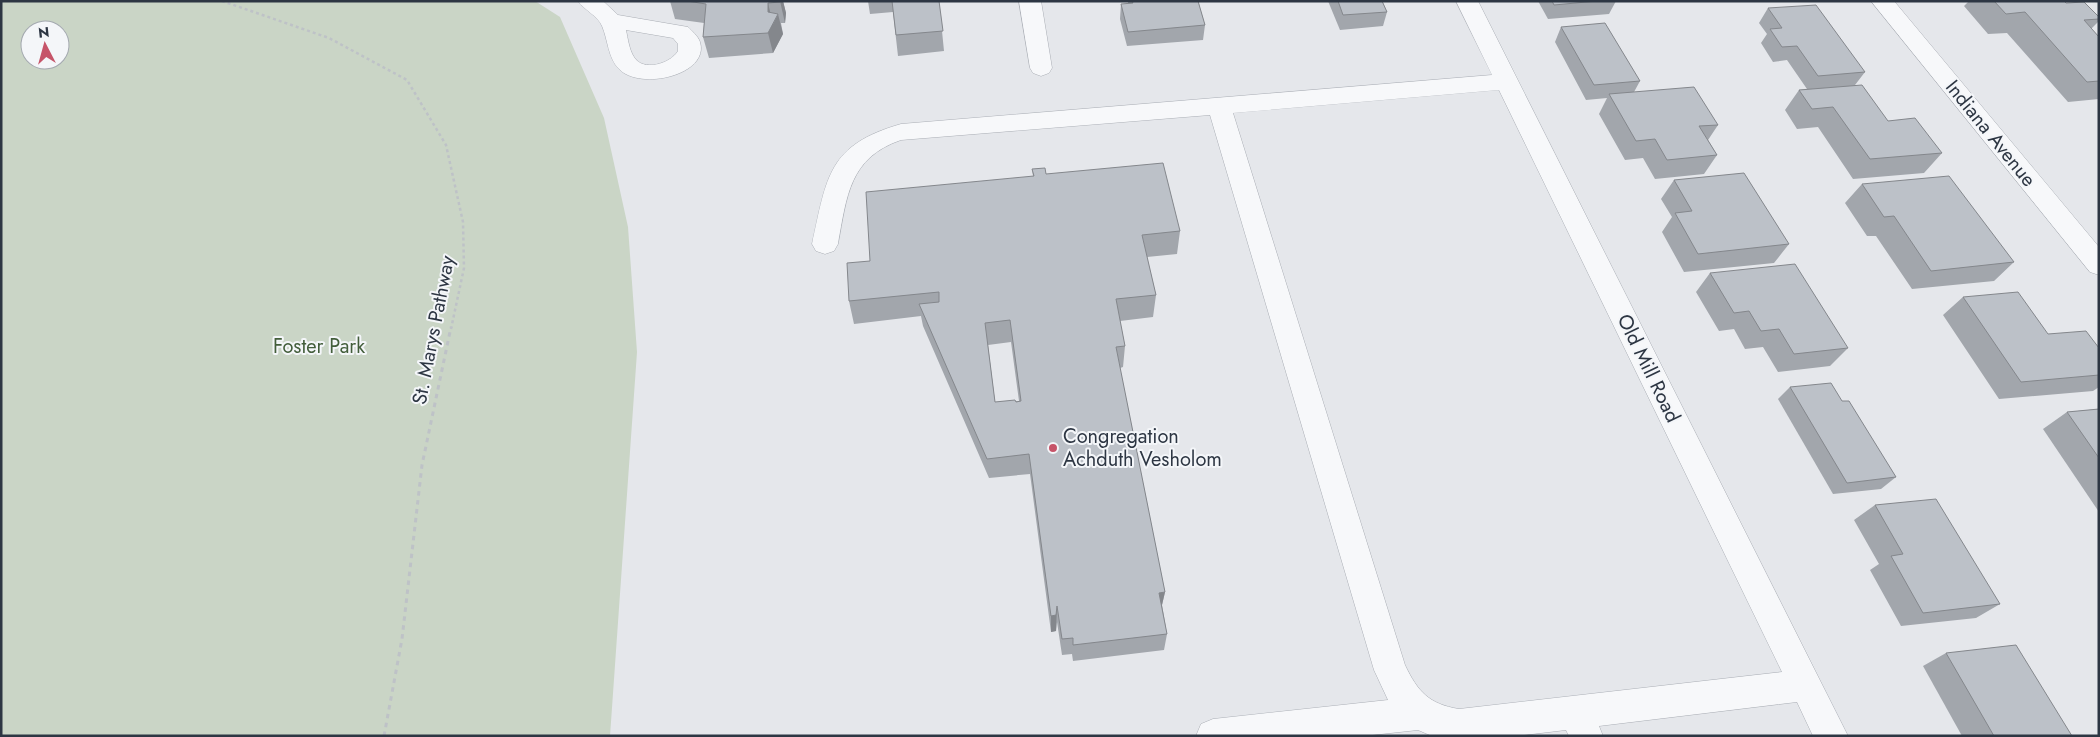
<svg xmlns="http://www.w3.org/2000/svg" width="2100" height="737" font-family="Jost,sans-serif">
<rect width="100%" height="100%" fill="#e5e7eb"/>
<path fill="#cad5c6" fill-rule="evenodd" d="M 1,1 L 535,1 L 560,17 L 604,118 L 628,227 L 637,352 L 610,736 L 1,736 ZM 30,30 L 60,30 L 60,60 L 30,60 Z"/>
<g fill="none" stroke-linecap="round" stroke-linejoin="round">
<g stroke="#aaaeb5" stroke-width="1">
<g id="minor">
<path d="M 578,1 L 603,1 L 618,15 L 688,27 C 692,31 698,36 700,42 C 710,75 640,91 619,69 C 608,58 608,40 602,26 C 598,16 584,10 578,1 ZM 626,30 L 673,38 L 678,44 L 678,51 C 670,64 643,72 634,57 C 629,49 628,39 626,30 Z"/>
<polygon points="1019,1 1041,1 1052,68 1049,73 1041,76 1033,73 1030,68"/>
<path d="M 1456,1 L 1478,1 L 1848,736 L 1813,736 L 1797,702 L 1599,726 L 1603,736 L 1569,736 L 1566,730 L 1516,736 L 1432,736 L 1418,730 L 1363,736 L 1196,736 L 1201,724 L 1213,719 L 1388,700 L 1374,670 L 1210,115 L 901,140 C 849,158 847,196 838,244 L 834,251 L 825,254 L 816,251 L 812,244 C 827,176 828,145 901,124 L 1492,75 ZM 1499,90 L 1782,672 L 1459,709 C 1429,704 1418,692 1405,665 L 1233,113 Z"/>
<polygon points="1871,1 1894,1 2099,247 2099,275 2090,272"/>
</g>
</g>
<polyline stroke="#bec2c7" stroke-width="2.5" stroke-dasharray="3 3" stroke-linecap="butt" points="222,1 329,38 407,80 446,145 463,222 464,268 451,329"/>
<polyline stroke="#bec2c7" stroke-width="3" stroke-dasharray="4.5 4.5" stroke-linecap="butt" points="384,736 402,639 422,465 451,327"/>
<use href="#minor" fill="#f7f8fa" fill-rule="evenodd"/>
</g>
<g fill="#a2a6ac" fill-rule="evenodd">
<polygon points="670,1 783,1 786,13 785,23 781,23 783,34 773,53 709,58 703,37 704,23 675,19"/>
<polygon points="868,1 939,1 944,51 898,56 893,12 870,14"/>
<polygon points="1128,1 1198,1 1205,25 1203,40 1127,46 1120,19 1121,4 1128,4"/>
<polygon points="1328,1 1382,1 1387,12 1383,26 1340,30"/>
<polygon points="1538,1 1616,1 1609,14 1548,19"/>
<polygon points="1969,1 2064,1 2066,3 2099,17 2099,21 2091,29 2099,37 2099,99 2068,102 2007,33 1988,34 1964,6"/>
<polygon points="1768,8 1865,72 1855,85 1888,121 1942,153 1924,173 1853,179 1818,127 1797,129 1785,110 1799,90 1807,89 1787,60 1773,62 1761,43 1767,34 1759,23"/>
<polygon points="1561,27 1640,81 1634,92 1718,125 1708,140 1717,155 1704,174 1655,179 1643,158 1625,160 1599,114 1607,98 1586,100 1555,42"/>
<path d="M 1032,169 L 1180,231 L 1177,254 L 1147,257 L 1156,295 L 1153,317 L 1120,321 L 1125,346 L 1123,367 L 1120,368 L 1165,592 L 1162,605 L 1167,634 L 1164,650 L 1073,661 L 1072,654 L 1062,655 L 1057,622 L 1056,631 L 1051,632 L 1030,474 L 989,478 L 923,326 L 921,316 L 854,324 L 849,301 L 870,261 L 1033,176 ZM 1011,342 L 1019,401 L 995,402 L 988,345 Z"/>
<polygon points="1674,180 1789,244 1774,263 1684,272 1662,232 1672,217 1661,199"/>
<polygon points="1862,184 2014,262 1994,281 1912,289 1876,236 1867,236 1845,203"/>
<polygon points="1710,273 1848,348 1830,366 1778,372 1763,347 1745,349 1734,329 1719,331 1696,292"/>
<polygon points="1963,297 2048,334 2099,348 2099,387 2093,391 1999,399 1943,315"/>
<polygon points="1790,387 1842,401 1896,477 1881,489 1833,494 1778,399"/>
<polygon points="2099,409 2099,512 2043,429 2067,412"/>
<polygon points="1875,505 2000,604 1976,618 1901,626 1870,570 1879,564 1854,520"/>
<polygon points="1946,653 2072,736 1962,736 1923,666"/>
</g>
<g fill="#84878c">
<polygon points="780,1 783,1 786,13 785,23"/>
<polygon points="768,3 773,24 778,14 783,34 773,53 768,33"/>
<polygon points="1165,592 1161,609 1159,593"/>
<polygon points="1057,606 1056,631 1051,632 1051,616"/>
</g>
<g fill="#bcc1c8" stroke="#84878c" fill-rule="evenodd">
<polygon points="687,1 780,1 780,2 768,3 768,12 778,14 768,33 703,37 706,4"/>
<polygon points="892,1 939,1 943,31 896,35"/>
<polygon points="1132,1 1198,1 1205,25 1128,32 1121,4 1133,3"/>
<polygon points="1338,1 1382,1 1387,12 1343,15"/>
<polygon points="1552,1 1597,1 1554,5"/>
<polygon points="1994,1 2064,1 2066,3 2084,2 2099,17 2099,19 2084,20 2099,37 2099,81 2087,82 2025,12 2006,14"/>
<polygon points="1816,5 1865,72 1818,76 1797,46 1782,47 1770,29 1782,28 1768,8"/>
<polygon points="1605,23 1640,81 1594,85 1561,27"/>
<polygon points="1862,85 1888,121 1915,118 1942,153 1870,159 1833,107 1812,109 1799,90"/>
<polygon points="1694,87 1718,125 1699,126 1717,155 1667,160 1655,139 1636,141 1609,94"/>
<path d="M 1163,163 L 1180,231 L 1142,235 L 1156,295 L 1116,299 L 1125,346 L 1116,347 L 1165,592 L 1159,593 L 1167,634 L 1073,645 L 1073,638 L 1062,639 L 1057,606 L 1056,615 L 1051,616 L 1029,454 L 987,459 L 919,304 L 939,302 L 939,292 L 849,301 L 847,263 L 870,261 L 866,192 L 1034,176 L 1032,169 L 1045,168 L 1046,174 ZM 1010,320 L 1021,401 L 1016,402 L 1015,400 L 995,402 L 985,323 Z"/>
<polygon points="1744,173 1789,244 1698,254 1675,213 1692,211 1674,180"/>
<polygon points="1949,176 2014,262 1931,271 1894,216 1884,217 1862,184"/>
<polygon points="1795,264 1848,348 1794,354 1779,329 1761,331 1749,311 1734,313 1710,273"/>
<polygon points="2018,292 2048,334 2086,331 2099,348 2099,375 2021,382 1963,297"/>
<polygon points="1831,383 1842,401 1849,401 1896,477 1847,483 1790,387"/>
<polygon points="2099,409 2099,458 2067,412"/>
<polygon points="1936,499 2000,604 1923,613 1891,556 1903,554 1875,505"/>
<polygon points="2016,645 2072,736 1994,736 1946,653"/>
</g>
<circle fill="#c65469" stroke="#f4f6f9" stroke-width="2" cx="1053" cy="448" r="5"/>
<g text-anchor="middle" stroke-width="4" stroke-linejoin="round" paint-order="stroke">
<g font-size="20" fill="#2d3643" stroke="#f4f6f9">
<text transform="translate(1991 133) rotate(51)" y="7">Indiana Avenue</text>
<text transform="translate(433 330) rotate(-79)" y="7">St. Marys Pathway</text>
<text transform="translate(1649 368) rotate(64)" y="7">Old Mill Road</text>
</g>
<g font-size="20" fill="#435e3b" stroke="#f4f6f9">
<text x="319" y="353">Foster Park</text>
</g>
<g font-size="20" fill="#2d3643" stroke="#f4f6f9" text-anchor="start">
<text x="1063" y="443">Congregation<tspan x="1063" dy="23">Achduth Vesholom</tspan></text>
</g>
</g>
<rect width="2100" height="737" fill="none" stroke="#2d3643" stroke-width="5"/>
<g transform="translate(45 45) rotate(354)"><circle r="24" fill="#f4f6f9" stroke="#a4a9b0"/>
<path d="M0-4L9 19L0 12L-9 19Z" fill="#c65469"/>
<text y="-8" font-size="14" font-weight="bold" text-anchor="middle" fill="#2d3643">N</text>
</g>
</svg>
